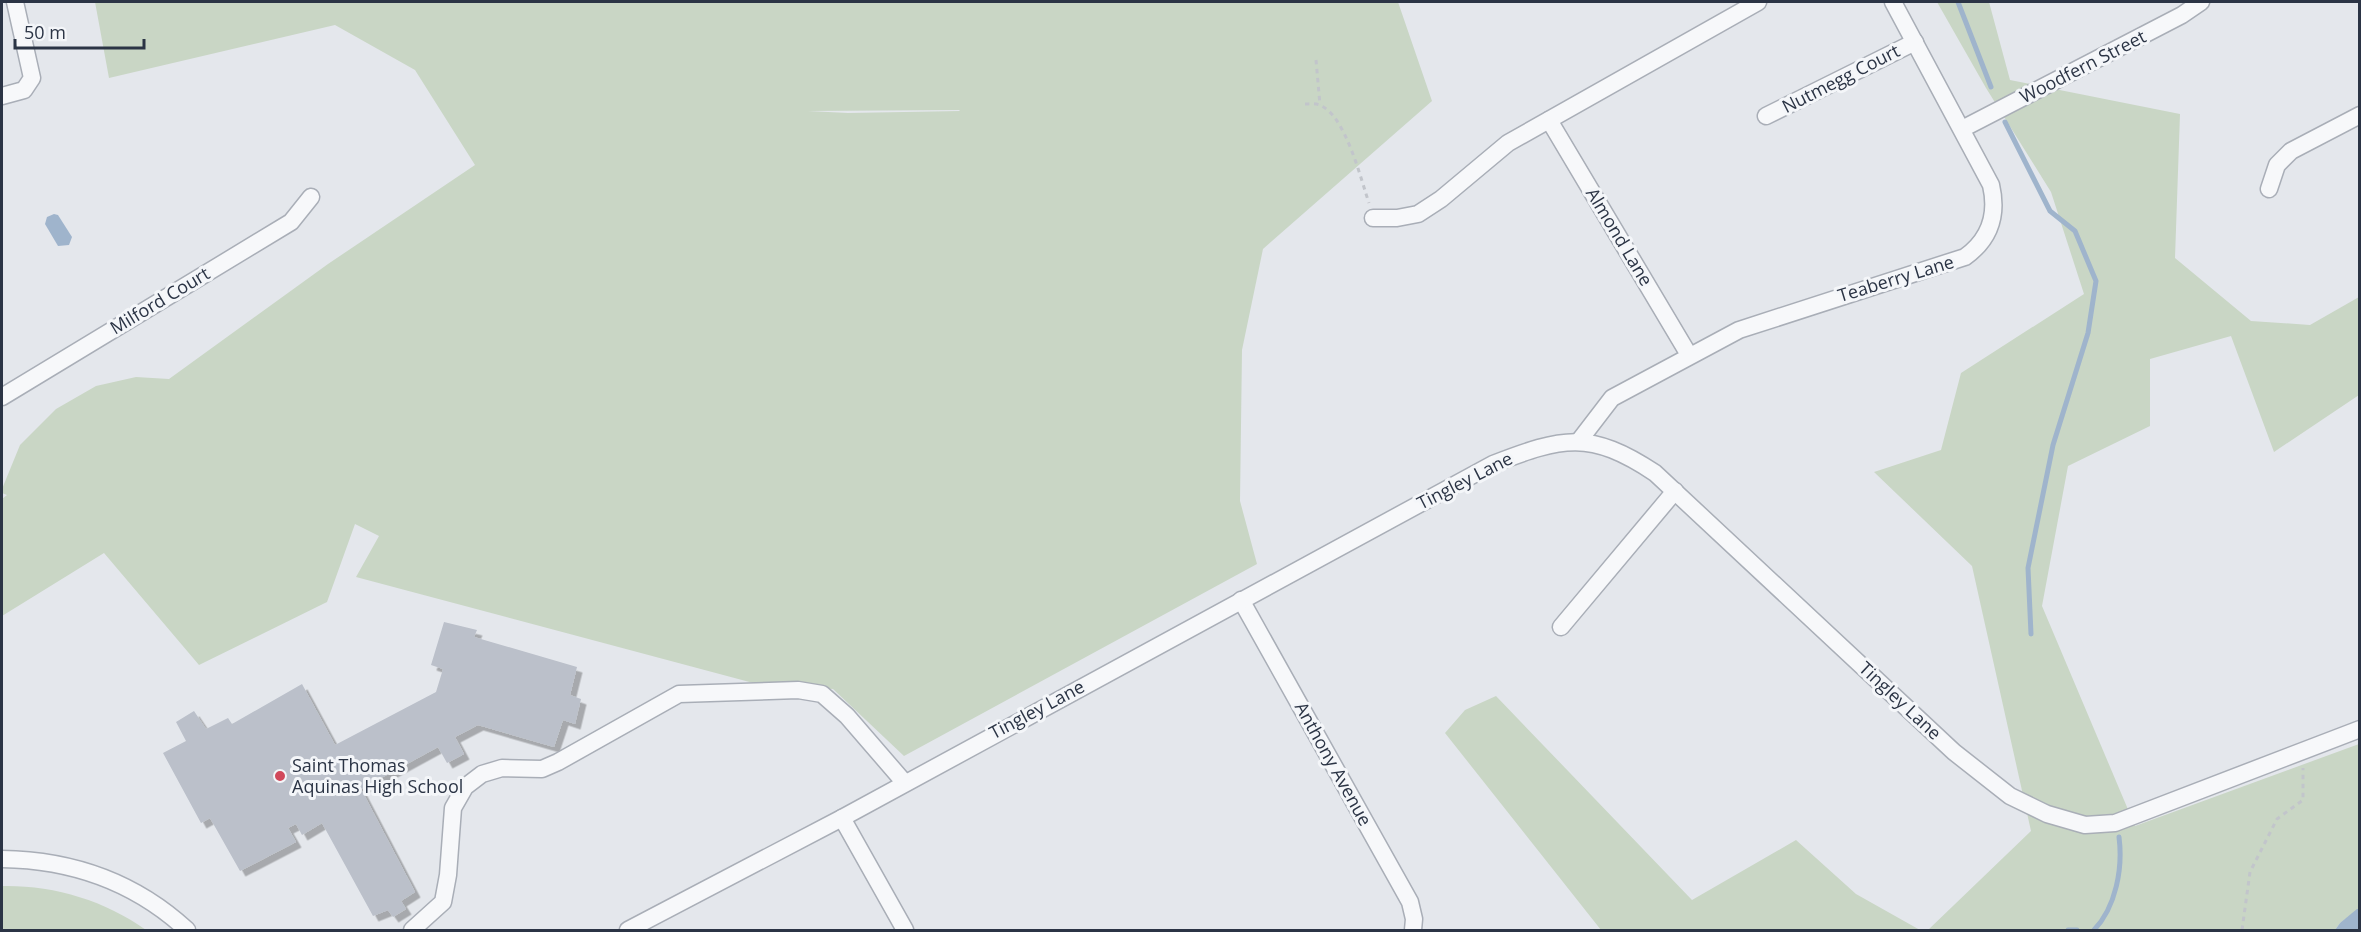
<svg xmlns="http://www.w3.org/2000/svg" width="2361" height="932" font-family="'Open Sans',sans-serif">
<defs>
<filter id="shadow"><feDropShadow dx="5.5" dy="5.5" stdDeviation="0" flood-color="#0004"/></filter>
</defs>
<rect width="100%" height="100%" fill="#e4e7ec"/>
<g fill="#c9d6c5" fill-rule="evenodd">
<path d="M 95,2 L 1398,2 L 1432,101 L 1263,249 L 1242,350 L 1240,501 L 1257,564 L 904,756 L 833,689 L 757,684 L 356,577 L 379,536 L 355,524 L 327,602 L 199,665 L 104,553 L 2,616 L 2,499 L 7,495 L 2,493 L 2,489 L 20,445 L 56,409 L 96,386 L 136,377 L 169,379 L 328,264 L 475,165 L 415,70 L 335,25 L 109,78 ZM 808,111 L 959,110 L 960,111 L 848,113 Z"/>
<polygon points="1937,2 1989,2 2010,80 2180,114 2175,258 2251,321 2310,325 2359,297 2359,395 2274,452 2231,336 2150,359 2150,426 2068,466 2042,606 2135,826 2359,744 2359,909 2340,923 2335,930 1928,930 2031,831 1972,566 1874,472 1941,450 1961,373 2084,294 2051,192 1986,88"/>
<polygon points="1496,696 1692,900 1796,840 1856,894 1920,930 1601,930 1445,733 1465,710"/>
<path d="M 2,886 C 53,885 104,900 146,930 L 2,930 Z"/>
</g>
<g fill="#9fb4cc">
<polygon points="54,214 58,215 72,237 69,245 58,246 45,224 47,217"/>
<polygon points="2357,909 2359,909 2359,930 2335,930 2340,923"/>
</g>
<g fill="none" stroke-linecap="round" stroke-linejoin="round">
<g stroke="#9fb4cc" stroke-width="5">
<polyline points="1958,2 1991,87"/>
<polyline points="2005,122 2050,211 2075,231 2096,281 2088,333 2053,445 2028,568 2031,634"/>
<polyline points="2068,930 2077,930"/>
<path d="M 2094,930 C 2116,907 2123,868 2119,837"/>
</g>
</g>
<polygon fill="#bbc0ca" filter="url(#shadow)" points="444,622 477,630 474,637 577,667 570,695 581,699 575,724 563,720 554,747 478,725 455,737 464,754 447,763 438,747 361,789 415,892 401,901 406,909 393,917 388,910 373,916 322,823 302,835 296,824 288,828 296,842 240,871 210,818 201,823 163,753 186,741 176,722 194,711 206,729 228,718 232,724 302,684 335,745 436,692 443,669 431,665"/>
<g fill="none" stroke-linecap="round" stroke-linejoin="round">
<g stroke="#a9aeb7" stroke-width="19">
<g id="minor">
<polyline points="2,96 24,90 32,78 15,2"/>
<polyline points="1766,116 1915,42"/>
<polyline points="1549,120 1689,355"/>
<polyline points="1962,129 2182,15 2201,2"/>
<polyline points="2269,189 2277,165 2291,151 2360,115"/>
<polyline points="1373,218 1397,218 1418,214 1441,199 1508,143 1758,2"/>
<polyline points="2,397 291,222 311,197"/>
<path d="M 1579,441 L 1612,398 L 1739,330 L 1965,257 C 1990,239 1998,215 1991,185 L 1893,2"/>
<polyline points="1241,600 1410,902 1414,919 1413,930"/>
<polyline points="1561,627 1675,491"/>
<polyline points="842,818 905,930"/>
<path d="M 2,859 C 72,860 135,882 187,930"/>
<polyline points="412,930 443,902 448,875 453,808 465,787 482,774 502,768 542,769 558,762 679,694 798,690 822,694 847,716 904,782"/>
<path d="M 628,930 L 842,818 L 1493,464 C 1563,437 1590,430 1655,473 L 1954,752 L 2010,796 L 2047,814 L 2085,825 L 2115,823 L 2360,729"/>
</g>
</g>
<g stroke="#c2c5cb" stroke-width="3" stroke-dasharray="4.5 4.5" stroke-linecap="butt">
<polyline points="1316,60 1320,105"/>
<path d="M 1305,104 C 1309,104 1315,103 1319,105 C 1345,113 1361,180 1369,203"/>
<polyline points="2242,930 2250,872 2277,819 2303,800 2303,768"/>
</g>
<use href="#minor" stroke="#f7f8fa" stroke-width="16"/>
</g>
<circle fill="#d1495b" stroke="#f4f6f9" stroke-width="2" cx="280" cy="776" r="6"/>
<g text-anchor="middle" stroke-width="6" stroke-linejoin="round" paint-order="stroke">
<g font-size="18" fill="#2b3445" stroke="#f4f6f9">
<text transform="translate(2083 67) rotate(-27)" y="6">Woodfern Street</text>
<text transform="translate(1841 79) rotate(-27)" y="6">Nutmegg Court</text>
<text transform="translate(1619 237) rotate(59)" y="6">Almond Lane</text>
<text transform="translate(1896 279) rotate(-17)" y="6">Teaberry Lane</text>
<text transform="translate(160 301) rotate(-31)" y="6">Milford Court</text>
<text transform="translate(1465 481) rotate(-27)" y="6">Tingley Lane</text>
<text transform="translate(1900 701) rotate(43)" y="6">Tingley Lane</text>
<text transform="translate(1037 710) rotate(-28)" y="6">Tingley Lane</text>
<text transform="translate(1333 764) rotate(61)" y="6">Anthony Avenue</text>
</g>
<g font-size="18" fill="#2b3445" stroke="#f4f6f9" text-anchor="start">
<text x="292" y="772">Saint Thomas<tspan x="292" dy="21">Aquinas High School</tspan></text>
</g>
</g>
<rect width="2361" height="932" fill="none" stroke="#2b3445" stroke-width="6"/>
<path d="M15 39v9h129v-9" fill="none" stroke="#2b3445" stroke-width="3"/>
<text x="24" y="39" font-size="18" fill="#2b3445" stroke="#f4f6f9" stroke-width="4.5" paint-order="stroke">50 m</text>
</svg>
